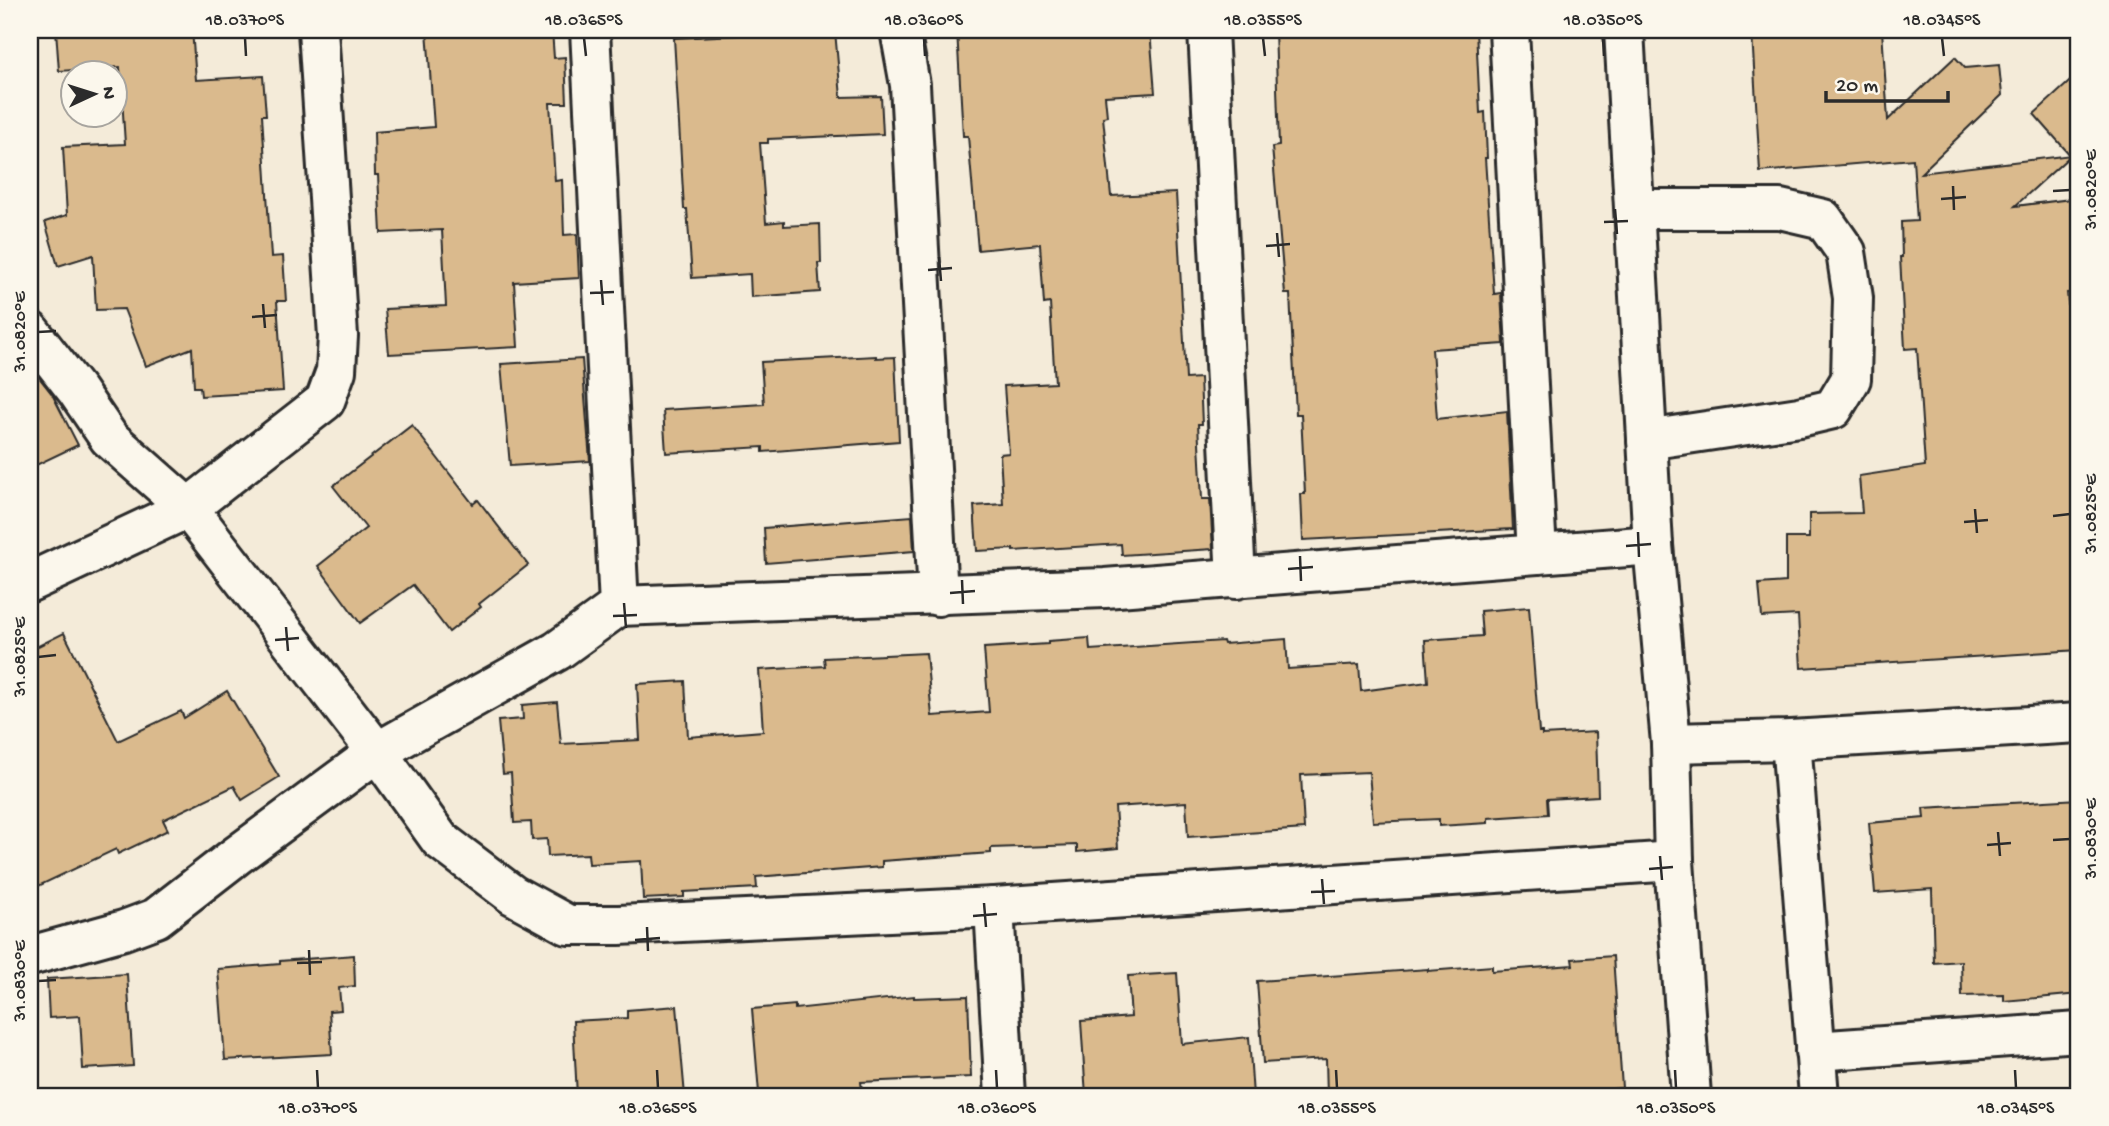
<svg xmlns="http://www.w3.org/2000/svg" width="2109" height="1126" font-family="'Gochi Hand',sans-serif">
<rect width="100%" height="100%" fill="#f4ebd9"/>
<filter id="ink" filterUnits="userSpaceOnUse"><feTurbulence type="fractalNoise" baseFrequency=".0143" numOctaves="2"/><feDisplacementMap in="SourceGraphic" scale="14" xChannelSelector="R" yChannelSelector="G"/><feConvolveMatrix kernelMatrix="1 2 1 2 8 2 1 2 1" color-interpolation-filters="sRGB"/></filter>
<g filter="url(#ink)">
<g fill="#daba8d" stroke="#2b2b2b" stroke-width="2">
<polygon points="56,30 192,30 196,80 263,76 266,115 262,115 271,257 283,256 286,301 277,301 283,391 201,396 200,387 194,387 192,348 146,366 124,309 96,310 93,255 58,266 45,222 67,215 63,147 125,144 120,67 59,71"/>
<polygon points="427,30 552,30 554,58 565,57 567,103 550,103 555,181 562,180 564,235 577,234 579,278 514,282 518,347 389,354 385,309 446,306 442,230 381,233 378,175 375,175 374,132 434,127"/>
<polygon points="957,30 1150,30 1155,93 1105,96 1107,116 1103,117 1111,196 1176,193 1186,379 1200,378 1202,424 1198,424 1202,499 1210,499 1213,549 1122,555 1121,544 1013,551 1013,549 977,551 974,506 1003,504 1000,454 1009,453 1004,386 1055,383 1050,303 1044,304 1040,244 978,250 968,136 963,136"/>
<polygon points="1275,30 1476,30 1480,113 1485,112 1487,158 1485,158 1494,294 1501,293 1504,344 1432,349 1437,419 1507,411 1513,529 1303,540 1301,494 1305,494 1301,414 1296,414 1290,294 1285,294 1272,147 1279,146"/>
<polygon points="1777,30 1882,30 1888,120 1955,57 1965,68 1999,65 2002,95 1921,173 2071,155 2015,206 2079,198 2079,292 2067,293 2079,411 2079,650 1801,668 1798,615 1762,617 1759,584 1786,582 1786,538 1809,538 1809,514 1862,513 1859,476 1925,466 1917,348 1905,349 1900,257 1902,257 1901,222 1917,221 1913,159 1760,172 1752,33 1777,32"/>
<polygon points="835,31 841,97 881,96 883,134 768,139 768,143 760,143 766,223 784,221 784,226 820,224 821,263 818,263 820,292 751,297 750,274 692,278 687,209 684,209 674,38 762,34 762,37"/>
<polygon points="2079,73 2079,165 2034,114"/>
<polygon points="876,356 876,358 895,357 899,441 763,452 763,447 666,453 663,410 764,404 761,362"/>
<polygon points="582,359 590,461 510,466 501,364"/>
<polygon points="30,366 52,394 78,445 30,468"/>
<polygon points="412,425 473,504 478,500 528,565 479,604 481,607 449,632 413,585 360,623 318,566 366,528 333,486"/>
<polygon points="912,516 914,551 766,563 764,528"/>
<polygon points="1529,607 1539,732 1542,732 1542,735 1596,732 1598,796 1547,799 1548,814 1488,818 1488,823 1439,826 1439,819 1373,822 1369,772 1301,775 1304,829 1188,837 1186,802 1115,807 1118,848 1077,852 1077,845 991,848 991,853 882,861 882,867 756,877 757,888 684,892 684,897 643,899 641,861 589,864 588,854 548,856 547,839 532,840 531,822 514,823 511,773 503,774 498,721 523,719 522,705 557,702 561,744 640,740 637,684 685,681 688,737 763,731 759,670 825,666 824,658 926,653 932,716 989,712 984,648 1048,644 1048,641 1089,638 1090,650 1223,641 1224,644 1286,639 1288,669 1359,664 1361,691 1428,682 1425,640 1482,636 1480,611"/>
<polygon points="64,633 118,741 181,711 184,718 227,691 279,777 242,800 234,786 163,820 168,830 118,854 116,849 30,890 30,650"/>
<polygon points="2079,799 2079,994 2004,1001 2004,995 1962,996 1961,961 1934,963 1932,889 1875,893 1869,823 1924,818 1923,808"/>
<polygon points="354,955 355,986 339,988 341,1010 329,1011 332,1054 225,1060 218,969 280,964 280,961"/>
<polygon points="1613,956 1622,1088 1564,1094 1564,1096 1327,1096 1326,1059 1263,1063 1257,981 1428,969 1428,971 1492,966 1492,971 1573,965 1572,959"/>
<polygon points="1177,973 1182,1044 1249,1037 1253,1096 1086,1096 1081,1021 1131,1017 1128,976"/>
<polygon points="127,974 133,1066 83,1069 80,1016 49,1018 47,979"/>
<polygon points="914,996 914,998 968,996 971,1077 861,1082 862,1090 818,1094 817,1088 759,1093 752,1009 795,1005 795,1009"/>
<polygon points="677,1006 685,1096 577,1096 573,1021 627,1018 627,1010"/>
</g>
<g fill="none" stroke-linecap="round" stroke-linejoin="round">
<g stroke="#2b2b2b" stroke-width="44">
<g id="minor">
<polyline points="900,30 910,85 938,596"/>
<polyline points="1208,30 1236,579"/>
<polyline points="1509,30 1537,554"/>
<polyline points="1624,30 1653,545 1671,743 1674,861 1691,1096"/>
<polyline points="1635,209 1780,209 1823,219 1846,252 1853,298 1851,379 1833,409 1799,417 1647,440"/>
<polyline points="30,331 77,391 109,438 188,508 377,752 440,840 513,895 568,925 619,925 994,907 1674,861"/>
<polyline points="30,582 188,508 325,401 336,371 338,336 318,30"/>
<polyline points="619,606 1105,588 1653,545"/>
<polyline points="1791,740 1819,1096"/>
<polyline points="1671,743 1791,740 2079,723"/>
<polyline points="994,907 1005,1096"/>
<polyline points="30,956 124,930 156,918 236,856 377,752 557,651 619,606 590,30"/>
<polyline points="1815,1051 2079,1032"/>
</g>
</g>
<use href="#minor" stroke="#fbf7ec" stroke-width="38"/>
</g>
</g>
<path fill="none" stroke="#2b2b2b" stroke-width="2.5" d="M 245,38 L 246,56M 584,38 L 586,56M 924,38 L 925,56M 1263,38 L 1265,56M 1603,38 L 1604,56M 1942,38 L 1944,56M 1953,186 L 1954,210M 2053,191 L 2070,190M 1941,199 L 1966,197M 1615,209 L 1617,234M 1604,222 L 1628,221M 1277,233 L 1279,257M 1266,246 L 1290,244M 939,257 L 941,281M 928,270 L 952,268M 601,280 L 603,305M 590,293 L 614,292M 263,304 L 265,328M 252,317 L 277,315M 38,332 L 56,331M 1975,509 L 1977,533M 2053,516 L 2070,514M 1964,522 L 1988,520M 1638,532 L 1639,557M 1626,546 L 1651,544M 1300,556 L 1301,581M 1288,569 L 1313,567M 962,580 L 963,604M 950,593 L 975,591M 624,603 L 626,628M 613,616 L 637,615M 286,627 L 288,651M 275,640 L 299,638M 38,657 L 56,655M 1998,832 L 2000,856M 2053,840 L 2070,839M 1987,845 L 2011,843M 1660,856 L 1662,880M 1649,869 L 1673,867M 1322,879 L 1324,904M 1311,892 L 1335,891M 984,903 L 986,927M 973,916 L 997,914M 647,927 L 648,951M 635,940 L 660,938M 309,950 L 310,975M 297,963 L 322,962M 38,981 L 56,980M 317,1070 L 318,1088M 657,1070 L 658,1088M 996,1070 L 997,1088M 1336,1070 L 1337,1088M 1675,1070 L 1676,1088M 2015,1070 L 2016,1088"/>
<rect width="2109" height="1126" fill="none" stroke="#fbf7ec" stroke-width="77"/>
<g transform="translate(94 94) rotate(86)"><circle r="33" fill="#fbf7ec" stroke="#a8a59f" stroke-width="2"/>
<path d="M0-5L12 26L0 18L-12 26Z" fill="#2b2b2b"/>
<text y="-10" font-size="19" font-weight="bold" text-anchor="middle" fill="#2b2b2b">N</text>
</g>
<path d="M1826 91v10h122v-10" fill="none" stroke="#2b2b2b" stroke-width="3.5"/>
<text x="1836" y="91" font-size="21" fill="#2b2b2b" stroke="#fbf7ec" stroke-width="5" paint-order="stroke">20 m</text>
<rect x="38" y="38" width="2032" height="1050" fill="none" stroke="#2b2b2b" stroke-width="2.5"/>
<g font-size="18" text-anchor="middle" fill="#2b2b2b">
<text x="245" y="25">18.0370°S</text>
<text x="584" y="25">18.0365°S</text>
<text x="924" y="25">18.0360°S</text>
<text x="1263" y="25">18.0355°S</text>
<text x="1603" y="25">18.0350°S</text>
<text x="1942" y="25">18.0345°S</text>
<text transform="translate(2090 190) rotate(-90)" y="6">31.0820°E</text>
<text transform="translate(19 332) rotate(-90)" y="6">31.0820°E</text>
<text transform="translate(2090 514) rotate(-90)" y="6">31.0825°E</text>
<text transform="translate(19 657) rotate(-90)" y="6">31.0825°E</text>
<text transform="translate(2090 839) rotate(-90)" y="6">31.0830°E</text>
<text transform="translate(19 981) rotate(-90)" y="6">31.0830°E</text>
<text x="318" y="1113">18.0370°S</text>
<text x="658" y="1113">18.0365°S</text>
<text x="997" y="1113">18.0360°S</text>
<text x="1337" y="1113">18.0355°S</text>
<text x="1676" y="1113">18.0350°S</text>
<text x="2016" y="1113">18.0345°S</text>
</g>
</svg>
